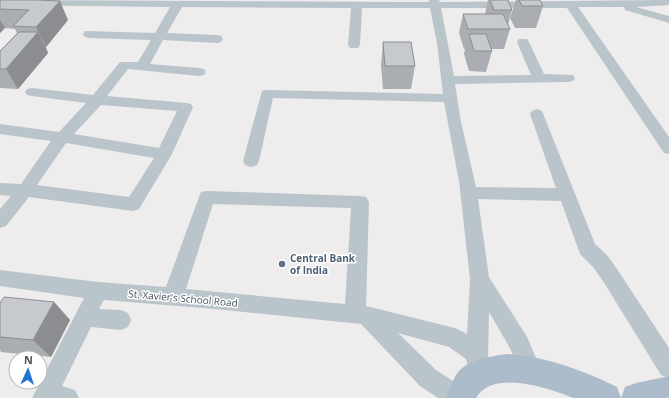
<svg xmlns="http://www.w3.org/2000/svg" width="669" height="398" font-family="'Open Sans',sans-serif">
<rect width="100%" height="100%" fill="#eeecec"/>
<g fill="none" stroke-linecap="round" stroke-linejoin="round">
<path fill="#bac4cb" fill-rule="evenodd" d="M 0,0 L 410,2 L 429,2 L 429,0 L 439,0 L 440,2 L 669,0 L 669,5 L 636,7 L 669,16 L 669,23 L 625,10 L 624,7 L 578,7 L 669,137 L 669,154 L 664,153 L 567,8 L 441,8 L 454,76 L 531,75 L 517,42 L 519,39 L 527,39 L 529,42 L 544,74 L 573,75 L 575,78 L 573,81 L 568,82 L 455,84 L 461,122 L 476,187 L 556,188 L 530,114 L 532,111 L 537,109 L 542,111 L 595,244 L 607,255 L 617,269 L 669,348 L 669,378 L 661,375 L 603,281 L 593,267 L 580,254 L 561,201 L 478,199 L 489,277 L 527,337 L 542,372 L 539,380 L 531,383 L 523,380 L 511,350 L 489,312 L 488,362 L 485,370 L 477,373 L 469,370 L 466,359 L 449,347 L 398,333 L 436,370 L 467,390 L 471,398 L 438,398 L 420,386 L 361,324 L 215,309 L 104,300 L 99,309 L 121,310 L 128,313 L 131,320 L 128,327 L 121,330 L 91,327 L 62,386 L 75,390 L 79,398 L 32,398 L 84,298 L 0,286 L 0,270 L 98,282 L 166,287 L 199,197 L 201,192 L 207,191 L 360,196 L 366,197 L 369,202 L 366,306 L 455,328 L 467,334 L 470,279 L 459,181 L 444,102 L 273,98 L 259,161 L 257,165 L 251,167 L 245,165 L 243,161 L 262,91 L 267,90 L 443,94 L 437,43 L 430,8 L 362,8 L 360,45 L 358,48 L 350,48 L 348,45 L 351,8 L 182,7 L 167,33 L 217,35 L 221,36 L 223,39 L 221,42 L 217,43 L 163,40 L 150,64 L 199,68 L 204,69 L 206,72 L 204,75 L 199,76 L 128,69 L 107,96 L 186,103 L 191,104 L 193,107 L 172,154 L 139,209 L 133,211 L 29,197 L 6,226 L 0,228 L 0,209 L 11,196 L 0,195 L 0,183 L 21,184 L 51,141 L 0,134 L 0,124 L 59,132 L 86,103 L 32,96 L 27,95 L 25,92 L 27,89 L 32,88 L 93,95 L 120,62 L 138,62 L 151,40 L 89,38 L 85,37 L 83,34 L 85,31 L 155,33 L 170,7 L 0,5 ZM 101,105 L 177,111 L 159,148 L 74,134 ZM 66,143 L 154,158 L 129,197 L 37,185 ZM 213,204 L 351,208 L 345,304 L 186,289 Z"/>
<g fill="#acbcca" fill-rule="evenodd">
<path d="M 507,354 C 547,357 582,370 617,387 L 621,398 C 606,398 589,398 574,398 C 569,397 564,394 560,393 C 537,385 491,372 476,398 L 446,398 C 450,389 453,377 460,370 C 471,359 493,356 507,354 Z"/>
<polygon points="669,376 669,398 621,398 625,387 636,383"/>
</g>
</g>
<g fill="#aaadb1">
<polygon points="0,0 68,20 46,47 48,53 18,89 0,88 0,51 17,33 15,29 5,28 0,33"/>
<polygon points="488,0 508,0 512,10 508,25 510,29 504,49 491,49 492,51 486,72 469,71 464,54 465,49 464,49 459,33 463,14 485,14"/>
<polygon points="516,0 540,0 543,6 536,28 515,28 510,18"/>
<polygon points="383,42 415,66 411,89 383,89 381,65"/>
<polygon points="54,302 70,320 51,357 1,352 0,350 0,303"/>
</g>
<g fill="#8b8d90">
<polygon points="60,1 68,20 46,47 36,27"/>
<polygon points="0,20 5,28 0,33"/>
<polygon points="38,32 48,53 18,89 6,69"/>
<polygon points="54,302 70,320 51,357 33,340"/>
</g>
<g fill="#c6c9ce" stroke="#8b8d90">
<polygon points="0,0 37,0 60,1 36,27 13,26 29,10 0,9"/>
<polygon points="490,0 508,0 512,10 494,10"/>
<polygon points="519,0 540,0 543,6 522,6"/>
<polygon points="463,14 503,14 510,29 468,29"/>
<polygon points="19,32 38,32 6,69 0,69 0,51"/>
<polygon points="469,34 486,34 492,51 474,51"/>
<polygon points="383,42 411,42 415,66 385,66"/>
<polygon points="4,297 54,302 33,340 0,337 0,303"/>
</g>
<circle fill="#5c6f8a" stroke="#fff" stroke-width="1.5" cx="282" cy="264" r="4"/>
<g text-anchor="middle" stroke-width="3" stroke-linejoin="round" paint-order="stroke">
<g font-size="10" font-weight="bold" fill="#4e5e75" stroke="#fff" text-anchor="start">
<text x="290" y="262">Central Bank<tspan x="290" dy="12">of India</tspan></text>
</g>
<g font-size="10" fill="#455058" stroke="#fff">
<text transform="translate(183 298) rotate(5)" y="4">St. Xavier's School Road</text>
</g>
</g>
<g transform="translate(28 370) rotate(3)"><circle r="19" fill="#ffffff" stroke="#b5b9bc"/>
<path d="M0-3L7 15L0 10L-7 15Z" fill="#2274d2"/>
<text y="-6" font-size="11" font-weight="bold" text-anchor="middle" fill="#455058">N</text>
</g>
</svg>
